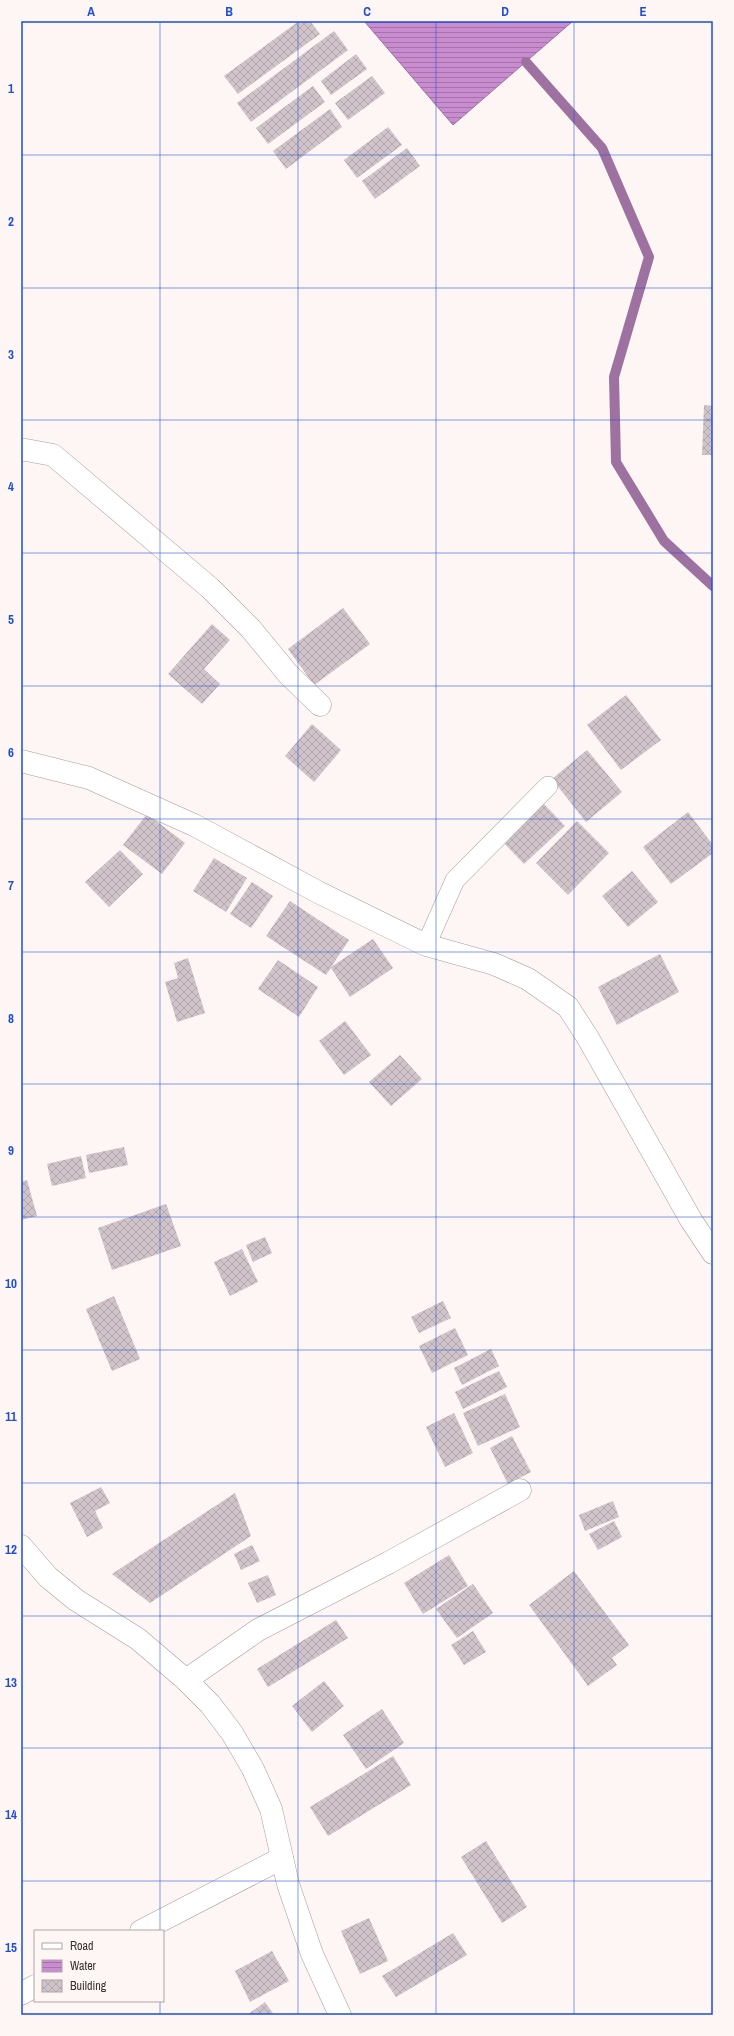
<svg xmlns="http://www.w3.org/2000/svg" width="734" height="2036" font-family="'Archivo Narrow',sans-serif">
<defs>
<pattern id="water-rules" width="6" height="5" patternUnits="userSpaceOnUse"><rect width="6" height="5" fill="#c98ccf"/><path d="M0 2.5h6" fill="none" stroke="#a473a9"/></pattern>
<pattern id="building-cross-hatch" width="8" height="8" patternUnits="userSpaceOnUse"><rect width="8" height="8" fill="#d0c3c9"/><path d="M0 0l8 8M0 8l8-8" fill="none" stroke="#b3a8ad"/></pattern>
</defs>
<rect width="100%" height="100%" fill="#fef5f5"/>
<polygon fill="url(#water-rules)" stroke="#9d71a0" points="364,21 573,21 453,125"/>
<g fill="none" stroke-linecap="round" stroke-linejoin="round">
<polyline stroke="#9d71a0" stroke-width="10" points="526,62 602,148 649,257 614,377 616,462 664,541 713,586"/>
</g>
<g fill="url(#building-cross-hatch)">
<polygon points="299,21 310,21 320,34 238,94 224,76"/>
<polygon points="334,31 348,50 251,122 237,103"/>
<polygon points="356,54 367,69 331,95 321,81"/>
<polygon points="372,76 385,93 348,120 335,103"/>
<polygon points="313,86 325,102 268,144 256,128"/>
<polygon points="330,109 342,127 286,169 273,151"/>
<polygon points="388,127 402,145 357,178 344,160"/>
<polygon points="407,148 420,166 375,199 362,181"/>
<polygon points="704,405 713,406 713,455 702,455"/>
<polygon points="343,608 370,644 314,685 288,649"/>
<polygon points="212,624 230,640 204,669 220,684 202,704 168,674"/>
<polygon points="626,695 661,740 621,770 587,725"/>
<polygon points="312,724 341,750 314,782 285,756"/>
<polygon points="587,750 622,792 586,822 552,779"/>
<polygon points="543,803 565,826 524,864 502,841"/>
<polygon points="688,812 713,845 713,853 671,884 643,847"/>
<polygon points="147,814 185,843 162,874 123,845"/>
<polygon points="577,821 609,853 568,895 536,863"/>
<polygon points="120,850 143,874 109,907 85,882"/>
<polygon points="214,858 247,878 226,912 193,891"/>
<polygon points="632,871 658,902 628,927 602,896"/>
<polygon points="252,882 273,896 251,928 230,914"/>
<polygon points="290,901 349,940 331,967 373,939 393,968 350,997 331,968 326,975 266,936"/>
<polygon points="660,954 679,992 617,1025 598,987"/>
<polygon points="188,958 205,1013 177,1022 165,982 178,978 174,963"/>
<polygon points="278,960 318,987 299,1017 258,989"/>
<polygon points="345,1021 371,1055 344,1075 319,1041"/>
<polygon points="400,1055 422,1079 391,1106 369,1082"/>
<polygon points="124,1147 128,1165 89,1173 86,1155"/>
<polygon points="81,1156 86,1178 52,1186 47,1164"/>
<polygon points="27,1180 37,1216 21,1220 21,1182"/>
<polygon points="166,1204 181,1246 112,1270 98,1228"/>
<polygon points="265,1237 272,1253 253,1262 246,1245"/>
<polygon points="242,1249 258,1282 230,1296 214,1262"/>
<polygon points="114,1296 140,1359 112,1371 86,1309"/>
<polygon points="443,1301 451,1318 419,1333 411,1317"/>
<polygon points="455,1328 468,1355 432,1373 419,1346"/>
<polygon points="491,1349 499,1366 462,1385 454,1368"/>
<polygon points="499,1371 507,1387 463,1409 455,1392"/>
<polygon points="505,1394 520,1427 478,1446 463,1413"/>
<polygon points="454,1413 473,1453 445,1467 426,1427"/>
<polygon points="512,1436 531,1472 508,1484 490,1448"/>
<polygon points="101,1487 110,1503 95,1511 103,1528 87,1537 70,1503"/>
<polygon points="235,1493 251,1536 150,1603 112,1574"/>
<polygon points="613,1501 619,1517 585,1531 579,1515"/>
<polygon points="614,1521 622,1537 598,1550 589,1534"/>
<polygon points="252,1545 260,1561 241,1570 234,1554"/>
<polygon points="449,1555 468,1586 423,1614 404,1583"/>
<polygon points="574,1571 629,1645 612,1658 617,1665 588,1686 529,1605"/>
<polygon points="268,1575 276,1595 257,1603 248,1583"/>
<polygon points="473,1584 493,1613 457,1638 436,1609"/>
<polygon points="336,1620 348,1638 268,1687 257,1669"/>
<polygon points="473,1631 486,1652 464,1665 451,1645"/>
<polygon points="324,1681 344,1706 312,1732 292,1706"/>
<polygon points="382,1709 404,1743 366,1769 343,1735"/>
<polygon points="393,1756 411,1785 328,1836 310,1807"/>
<polygon points="486,1841 527,1907 502,1923 461,1857"/>
<polygon points="369,1918 388,1961 360,1974 341,1931"/>
<polygon points="453,1933 467,1955 396,1997 382,1976"/>
<polygon points="272,1951 289,1981 250,2002 235,1971"/>
<polygon points="265,2002 274,2015 247,2015"/>
</g>
<g fill="none" stroke-linecap="round" stroke-linejoin="round">
<g stroke="#a99b9c" stroke-width="20">
<polyline id="lane" points="426,945 455,880 548,786"/>
</g>
<g stroke="#a99b9c" stroke-width="23">
<g id="street">
<polyline points="21,450 26,450 53,455 210,588 251,629 288,674 320,705"/>
<polyline points="21,761 89,778 194,825 318,892 426,945 494,964 528,979 568,1007 588,1038 691,1220 713,1253"/>
<polyline points="186,1680 258,1630 388,1563 520,1490"/>
<polyline points="141,1931 282,1858"/>
<polyline points="21,1994 35,1986"/>
</g>
</g>
<g stroke="#a99b9c" stroke-width="23">
<polyline id="secondary" points="21,1546 48,1577 76,1600 138,1639 186,1680 210,1704 232,1733 253,1769 271,1809 288,1884 312,1954 340,2015"/>
</g>
<use href="#lane" stroke="#fff" stroke-width="19"/>
<use href="#street" stroke="#fff" stroke-width="22"/>
<use href="#secondary" stroke="#fff" stroke-width="22"/>
</g>
<path fill="none" stroke="#1d4ed8" stroke-width="1" stroke-opacity="0.55" d="M 160,21 L 160,1931M 298,21 L 298,2015M 436,21 L 436,2015M 574,21 L 574,2015M 21,155 L 713,155M 21,288 L 713,288M 21,420 L 713,420M 21,553 L 713,553M 21,686 L 713,686M 21,819 L 713,819M 21,952 L 713,952M 21,1084 L 713,1084M 21,1217 L 713,1217M 21,1350 L 713,1350M 21,1483 L 713,1483M 21,1616 L 713,1616M 21,1748 L 713,1748M 21,1881 L 713,1881M 160,2001 L 160,2015"/>
<rect width="734" height="2036" fill="none" stroke="#fef5f5" stroke-width="44"/>
<rect x="34" y="1930" width="130" height="72" fill="#fef5f5" stroke="#aea7a7"/>
<rect x="42" y="1943" width="20" height="6" fill="#ffffff" stroke="#aea7a7"/>
<text x="70" y="1950" font-size="12" fill="#373131">Road</text>
<rect x="42" y="1960" width="20" height="12" fill="url(#water-rules)" stroke="#aea7a7"/>
<text x="70" y="1970" font-size="12" fill="#373131">Water</text>
<rect x="42" y="1980" width="20" height="12" fill="url(#building-cross-hatch)" stroke="#aea7a7"/>
<text x="70" y="1990" font-size="12" fill="#373131">Building</text>
<rect x="22" y="22" width="690" height="1992" fill="none" stroke="#1d4ed8" stroke-width="1.5"/>
<g font-size="13" text-anchor="middle" font-weight="bold" fill="#1d4ed8">
<text x="91" y="16">A</text>
<text x="229" y="16">B</text>
<text x="367" y="16">C</text>
<text x="505" y="16">D</text>
<text x="643" y="16">E</text>
<text x="11" y="93">1</text>
<text x="11" y="226">2</text>
<text x="11" y="359">3</text>
<text x="11" y="491">4</text>
<text x="11" y="624">5</text>
<text x="11" y="757">6</text>
<text x="11" y="890">7</text>
<text x="11" y="1023">8</text>
<text x="11" y="1155">9</text>
<text x="11" y="1288">10</text>
<text x="11" y="1421">11</text>
<text x="11" y="1554">12</text>
<text x="11" y="1687">13</text>
<text x="11" y="1819">14</text>
<text x="11" y="1952">15</text>
</g>
</svg>
